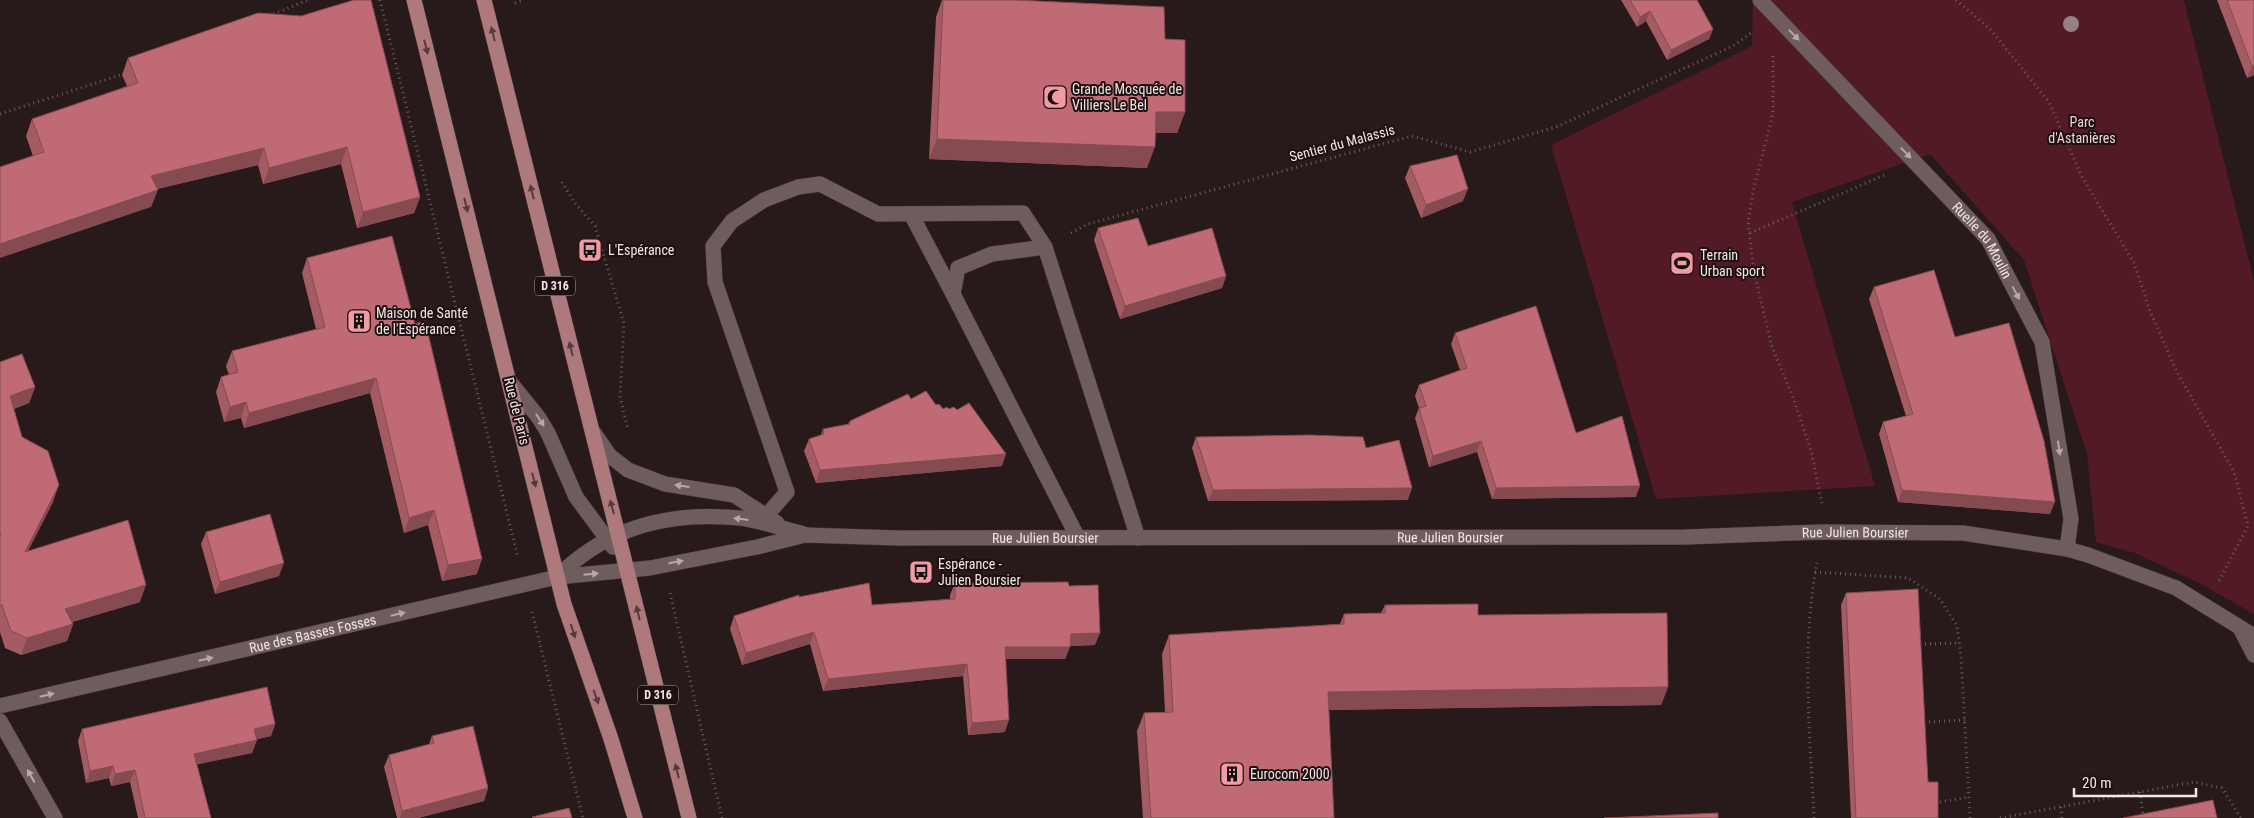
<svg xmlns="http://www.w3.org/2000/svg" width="2254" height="818" font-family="'Roboto Condensed',sans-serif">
<rect width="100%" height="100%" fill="#28191a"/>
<polygon fill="#521a24" points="1753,0 2184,0 2254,281 2254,614 2203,585 2135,553 2096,542 2087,454 2024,260 1930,154 1792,202 1875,486 1656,499 1551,145 1752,46"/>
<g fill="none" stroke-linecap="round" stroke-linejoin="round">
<g stroke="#423638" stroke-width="16">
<g id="lane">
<polyline points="911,214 953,294"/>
<polyline points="1045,247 992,254 958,268 953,294 1078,538"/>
<polyline points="766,516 787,492 715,282 713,246 732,221 764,200 798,187 820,184 878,214 1023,213 1045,247 1138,538"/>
</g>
</g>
<g stroke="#423638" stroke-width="16">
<g id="street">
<path id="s1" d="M 1760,0 L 1988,239 L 2042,342 L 2071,519 L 2067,549"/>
<polyline points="510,382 539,418 548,433 576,497 613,547"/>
<polyline points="594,433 610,456 628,470 665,484 734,495 777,523"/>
<path d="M 557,577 C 608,526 670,511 740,518 C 762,521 783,529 804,534"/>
<polyline points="2240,628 2254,655"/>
<path id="s2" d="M 0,706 L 557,577 L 650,568 L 757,547 L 805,535 L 898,538 L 1686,537 L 1822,532 L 1963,533 L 2067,549 L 2088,555 L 2176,588 L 2254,636"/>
<polyline points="0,721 55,818"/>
</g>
</g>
<g stroke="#423638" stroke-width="16">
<g id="primary">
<polyline points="414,0 564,604 611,739 635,818"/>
<polyline points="484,0 689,818"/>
</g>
</g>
<g stroke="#6c5e5f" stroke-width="3" stroke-dasharray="1 4" stroke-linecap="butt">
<polyline points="380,0 518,558"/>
<polyline points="1956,0 1990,29 2049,102 2082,177 2134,263 2150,311 2177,372 2234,472 2248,526 2219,581"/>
<polyline points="515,3 524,0"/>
<polyline points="269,16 308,0"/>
<polyline points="1773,56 1773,114 1754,187 1748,222 1754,272 1772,347 1793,397 1811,451 1822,504"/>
<polyline points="0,114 124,74"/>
<polyline points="562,182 574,202 595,226 624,323 620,397 628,429"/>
<polyline points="1071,233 1088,224 1412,136 1470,152 1556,127 1733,46 1751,33"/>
<polyline points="1750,233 1887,174"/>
<polyline points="1815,572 1908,578 1940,599 1957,626 1961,656 1970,818"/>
<polyline points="670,593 722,818"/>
<polyline points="532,612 583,818"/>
<polyline points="1925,644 1959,643"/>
<polyline points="1929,722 1965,720"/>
<polyline points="2140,792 2143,816"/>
<polyline points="1935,803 1969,797"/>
<polyline points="2061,807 2062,818"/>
<path d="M 1814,818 C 1810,734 1801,646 1817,562"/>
<polyline points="2000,818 2194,782 2222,788 2241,818"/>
</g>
<use href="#lane" stroke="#6f5c5d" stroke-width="15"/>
<use href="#street" stroke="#6f5c5d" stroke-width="15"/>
<use href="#primary" stroke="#ad797d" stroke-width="15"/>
</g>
<circle fill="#958182" cx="2071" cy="24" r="8"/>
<g fill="#a45b64">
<polygon points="942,0 1015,0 1165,39 1185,112 1177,133 1155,133 1147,168 929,159 936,17"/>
<polygon points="1621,0 1697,0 1713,29 1709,39 1667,60 1646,21 1637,27"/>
<polygon points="2217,0 2254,0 2254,75 2247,78"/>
<polygon points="258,13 420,197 414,213 357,228 341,164 263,184 258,165 157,189 151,207 33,156 26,136 32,119 127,86 122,75 128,58"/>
<polygon points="1410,166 1463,201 1421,218 1405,178"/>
<polygon points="1098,228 1226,276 1222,288 1120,319 1094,240"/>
<polygon points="392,236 477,574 442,581 428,525 404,533 370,393 244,428 241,418 224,422 216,392 221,377 229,375 226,366 232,351 316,329 302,273 307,258"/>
<polygon points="1874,287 1955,337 2050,514 1898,502 1879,434 1883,422 1906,416 1869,299"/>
<polygon points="1455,333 1576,433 1636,497 1492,499 1477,452 1429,467 1415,418 1419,408 1415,396 1419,385 1460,370 1451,344"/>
<polygon points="0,362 35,387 29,403 14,409 22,437 53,502 28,551 140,602 72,622 73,624 67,641 21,655 5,648 0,632"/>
<polygon points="911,399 936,405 943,409 949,409 1002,466 816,483 804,451 809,439 821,435 823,429 848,424 850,421"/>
<polygon points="1196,437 1366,448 1408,500 1208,501 1192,448"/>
<polygon points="206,532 279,576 215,594 201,544"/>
<polygon points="955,583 1069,586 1095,645 1070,646 1065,659 1006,659 1005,732 968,735 963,676 823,691 810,644 742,665 730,629 734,616 799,597 872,605 950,599 950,595"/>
<polygon points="1846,593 1928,782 1938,818 1851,818 1841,605"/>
<polygon points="1385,605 1478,615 1668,687 1661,705 1329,710 1334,818 1143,818 1137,731 1144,713 1165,712 1162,654 1169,635 1340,624 1344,614 1381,613"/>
<polygon points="275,724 271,736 257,739 252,753 197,764 211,818 138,818 130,782 111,786 109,778 86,783 78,741 82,729"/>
<polygon points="432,736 488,788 484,801 418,818 397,818 384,767 389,755 429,744"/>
</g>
<g fill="#864a51">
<polygon points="1650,11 1646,21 1637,27 1640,17"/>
<polygon points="1713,29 1709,39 1667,60 1671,50"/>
<polygon points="2254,65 2254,75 2247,78 2252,66"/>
<polygon points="1156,112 1185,112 1177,133 1148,133"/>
<polygon points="937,139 1155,147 1147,168 929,159"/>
<polygon points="347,147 341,164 263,184 269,168"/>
<polygon points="264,148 258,165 145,192 151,176"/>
<polygon points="1468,189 1463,201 1421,218 1426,205"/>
<polygon points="158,190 151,207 0,258 0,244"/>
<polygon points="420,197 414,213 357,228 363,212"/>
<polygon points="1226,276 1222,288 1120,319 1125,306"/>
<polygon points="376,378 370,393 244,428 249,413"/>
<polygon points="35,387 29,403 4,412 10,396"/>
<polygon points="246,402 241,418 224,422 230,407"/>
<polygon points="1481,441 1477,452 1429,467 1433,456"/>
<polygon points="1006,454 1002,466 816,483 820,470"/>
<polygon points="59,485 53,502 19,569 25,552"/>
<polygon points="1640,486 1636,497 1492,499 1496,488"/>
<polygon points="1412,488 1408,500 1208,501 1213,490"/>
<polygon points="1902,490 2055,502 2050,514 1898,502"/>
<polygon points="434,510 428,525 404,533 409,518"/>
<polygon points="482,559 477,574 442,581 448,565"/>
<polygon points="284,563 279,576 215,594 220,582"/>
<polygon points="146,585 140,602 59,626 65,609"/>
<polygon points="73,624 67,641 21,655 27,638"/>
<polygon points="814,632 810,644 742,665 746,653"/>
<polygon points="1100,633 1095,645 1067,646 1071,634"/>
<polygon points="1005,647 1070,647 1065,659 1001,659"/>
<polygon points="967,664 963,676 823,691 828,679"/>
<polygon points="1668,687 1661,705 1321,710 1328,692"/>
<polygon points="1009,720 1005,732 968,735 972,723"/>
<polygon points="275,724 271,736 250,741 254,729"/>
<polygon points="257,740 252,753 190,766 194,754"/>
<polygon points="113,766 109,778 86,783 90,771"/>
<polygon points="135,770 130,782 111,786 115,774"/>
<polygon points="488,788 484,801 418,818 400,818 402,811"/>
</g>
<g fill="#bf6a74" stroke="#864a51">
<polygon points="354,0 371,0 420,197 363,212 347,147 269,168 264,148 151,176 158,190 0,244 0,167 44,152 32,119 138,83 128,58 258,13 301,16"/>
<polygon points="943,0 1015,0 1164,7 1165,39 1185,40 1185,112 1156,112 1155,147 937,139"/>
<polygon points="1630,0 1697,0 1713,29 1671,50 1650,11 1640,17"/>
<polygon points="2227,0 2254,0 2254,65 2252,66"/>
<polygon points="1457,155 1468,189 1426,205 1410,166"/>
<polygon points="1138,218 1148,246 1212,228 1226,276 1125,306 1098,228"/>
<polygon points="392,236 415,324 425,321 482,559 448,565 434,510 409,518 376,378 249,413 246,402 230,407 221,377 238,372 232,351 325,327 307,258"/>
<polygon points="1934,270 1955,337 2009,323 2044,441 2055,502 1902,490 1883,422 1913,414 1874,287"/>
<polygon points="1536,306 1576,433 1622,416 1640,486 1496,488 1481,441 1433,456 1419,408 1426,406 1419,385 1467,368 1455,333"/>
<polygon points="22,354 35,387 10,396 22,437 48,451 59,485 25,552 128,520 146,585 65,609 73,624 27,638 11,631 2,605 0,606 0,536 1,535 0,533 0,362"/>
<polygon points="926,391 936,405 939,404 943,409 947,407 949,409 954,407 957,410 969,403 1006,454 820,470 809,439 824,434 823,429 850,424 850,421 908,394 911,399"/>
<polygon points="1310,435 1363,437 1366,448 1399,440 1412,488 1213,490 1196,437"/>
<polygon points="270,514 284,563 220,582 206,532"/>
<polygon points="1068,582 1069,586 1098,585 1100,633 1071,634 1070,647 1005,647 1009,720 972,723 967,664 828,679 814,632 746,653 734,616 799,595 799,597 869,583 872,605 955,599 955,583"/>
<polygon points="1918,589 1928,782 1938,782 1938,818 1856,818 1846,593"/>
<polygon points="1478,604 1478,615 1667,613 1668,687 1328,692 1334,818 1151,818 1144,713 1173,712 1169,635 1344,624 1344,614 1385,613 1385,605"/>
<polygon points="267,687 275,724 254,729 257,740 194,754 211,818 145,818 135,770 115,774 113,766 90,771 82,729"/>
<polygon points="473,726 488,788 402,811 389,755 434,743 432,736"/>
<polygon points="2213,800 2217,818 2123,818"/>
<polygon points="569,808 572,818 533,818 532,817"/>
<polygon points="1718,813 1718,818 1604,818"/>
</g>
<defs><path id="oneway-solid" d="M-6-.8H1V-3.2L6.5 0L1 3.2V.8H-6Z" transform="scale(1.25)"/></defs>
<g fill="#573a3c">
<use href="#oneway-solid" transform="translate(493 34) rotate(-104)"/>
<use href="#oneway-solid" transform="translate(426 47) rotate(76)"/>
<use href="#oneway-solid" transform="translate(532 192) rotate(-104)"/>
<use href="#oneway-solid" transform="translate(466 205) rotate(76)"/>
<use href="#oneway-solid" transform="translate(571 349) rotate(-104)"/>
<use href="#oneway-solid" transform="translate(534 480) rotate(76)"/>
<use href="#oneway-solid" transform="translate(612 507) rotate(-105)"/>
<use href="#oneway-solid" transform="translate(638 613) rotate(-103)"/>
<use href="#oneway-solid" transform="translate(573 631) rotate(72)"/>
<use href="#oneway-solid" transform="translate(596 697) rotate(70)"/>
<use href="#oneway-solid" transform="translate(677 771) rotate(-104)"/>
</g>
<g fill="#b7a8a9">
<use href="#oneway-solid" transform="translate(1794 35) rotate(46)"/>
<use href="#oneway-solid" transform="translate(1906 153) rotate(46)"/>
<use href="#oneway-solid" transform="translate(2016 293) rotate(62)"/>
<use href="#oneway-solid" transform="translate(540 420) rotate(57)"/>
<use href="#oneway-solid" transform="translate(2059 448) rotate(81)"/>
<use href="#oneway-solid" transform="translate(682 486) rotate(-172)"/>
<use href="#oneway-solid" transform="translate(741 519) rotate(-173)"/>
<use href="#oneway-solid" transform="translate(676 562) rotate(-10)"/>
<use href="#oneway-solid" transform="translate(591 574) rotate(-5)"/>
<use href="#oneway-solid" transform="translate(398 614) rotate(-13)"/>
<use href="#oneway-solid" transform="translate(206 659) rotate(-13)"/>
<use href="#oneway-solid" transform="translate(47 695) rotate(-13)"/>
<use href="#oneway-solid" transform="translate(31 776) rotate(-119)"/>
</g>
<defs>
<g id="mosque-square" transform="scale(1.25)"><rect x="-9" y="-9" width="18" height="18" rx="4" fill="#f49aa4" stroke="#1e1011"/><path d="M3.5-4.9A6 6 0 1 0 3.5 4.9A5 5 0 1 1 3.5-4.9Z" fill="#111"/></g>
<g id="bus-square" transform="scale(1.25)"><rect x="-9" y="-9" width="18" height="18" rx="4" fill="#f49aa4" stroke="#1e1011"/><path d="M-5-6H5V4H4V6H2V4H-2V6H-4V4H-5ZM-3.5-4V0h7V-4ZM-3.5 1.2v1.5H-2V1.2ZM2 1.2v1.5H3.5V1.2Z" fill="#111"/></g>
<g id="stadium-square" transform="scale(1.25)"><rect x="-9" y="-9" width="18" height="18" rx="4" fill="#f49aa4" stroke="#1e1011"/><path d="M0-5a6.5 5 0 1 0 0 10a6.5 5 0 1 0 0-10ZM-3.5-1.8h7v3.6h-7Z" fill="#111"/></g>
<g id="building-square" transform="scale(1.25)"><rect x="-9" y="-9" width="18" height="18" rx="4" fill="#f49aa4" stroke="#1e1011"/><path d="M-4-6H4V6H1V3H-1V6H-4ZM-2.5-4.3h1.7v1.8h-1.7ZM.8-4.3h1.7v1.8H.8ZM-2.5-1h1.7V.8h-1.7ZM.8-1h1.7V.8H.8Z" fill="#111"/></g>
</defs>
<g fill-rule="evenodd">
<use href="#mosque-square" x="1055" y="97"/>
<use href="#bus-square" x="590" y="250"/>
<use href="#stadium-square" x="1682" y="263"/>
<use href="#building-square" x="359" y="321"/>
<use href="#bus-square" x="921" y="572"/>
<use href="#building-square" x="1232" y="774"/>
</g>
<g text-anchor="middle" stroke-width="4" stroke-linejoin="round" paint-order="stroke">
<g fill="#1e1011" stroke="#b2a6a7" stroke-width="1">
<rect x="535" y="276.5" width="40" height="19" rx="4"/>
<rect x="638" y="685.5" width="40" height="19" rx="4"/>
</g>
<g font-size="12" font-weight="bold" fill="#f2e6e7">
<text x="555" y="290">D 316</text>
<text x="658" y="699">D 316</text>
</g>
<g font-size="14" fill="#f2e6e7" stroke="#1e1011" text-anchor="start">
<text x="1072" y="94">Grande Mosquée de<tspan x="1072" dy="16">Villiers Le Bel</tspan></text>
<text x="608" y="255">L'Espérance</text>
<text x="1700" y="260">Terrain<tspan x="1700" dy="16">Urban sport</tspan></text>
<text x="376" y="318">Maison de Santé<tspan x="376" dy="16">de l'Espérance</tspan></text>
<text x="938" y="569">Espérance -<tspan x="938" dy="16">Julien Boursier</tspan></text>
<text x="1250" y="779">Eurocom 2000</text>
</g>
<g font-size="14" fill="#efd6d8" stroke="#1e1011">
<text x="2082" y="127">Parc<tspan x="2082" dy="16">d'Astanières</tspan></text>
</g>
<g font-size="14" fill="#f2e6e7" stroke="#1e1011">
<text transform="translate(1342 143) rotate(-15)" y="5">Sentier du Malassis</text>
<text dy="5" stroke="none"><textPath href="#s1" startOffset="328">Ruelle du Moulin</textPath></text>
<text transform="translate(517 411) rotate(76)" y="5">Rue de Paris</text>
<text dy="5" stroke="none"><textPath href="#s2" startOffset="1874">Rue Julien Boursier</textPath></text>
<text dy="5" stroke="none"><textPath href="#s2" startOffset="1469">Rue Julien Boursier</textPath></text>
<text dy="5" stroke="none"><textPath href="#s2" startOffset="1064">Rue Julien Boursier</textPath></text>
<text dy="5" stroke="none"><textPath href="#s2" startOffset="321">Rue des Basses Fosses</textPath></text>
</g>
</g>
<path d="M2074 788v8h122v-8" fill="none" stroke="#f2e6e7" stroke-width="2.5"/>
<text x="2082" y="788" font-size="15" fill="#f2e6e7" stroke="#1e1011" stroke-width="4" paint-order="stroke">20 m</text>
</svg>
